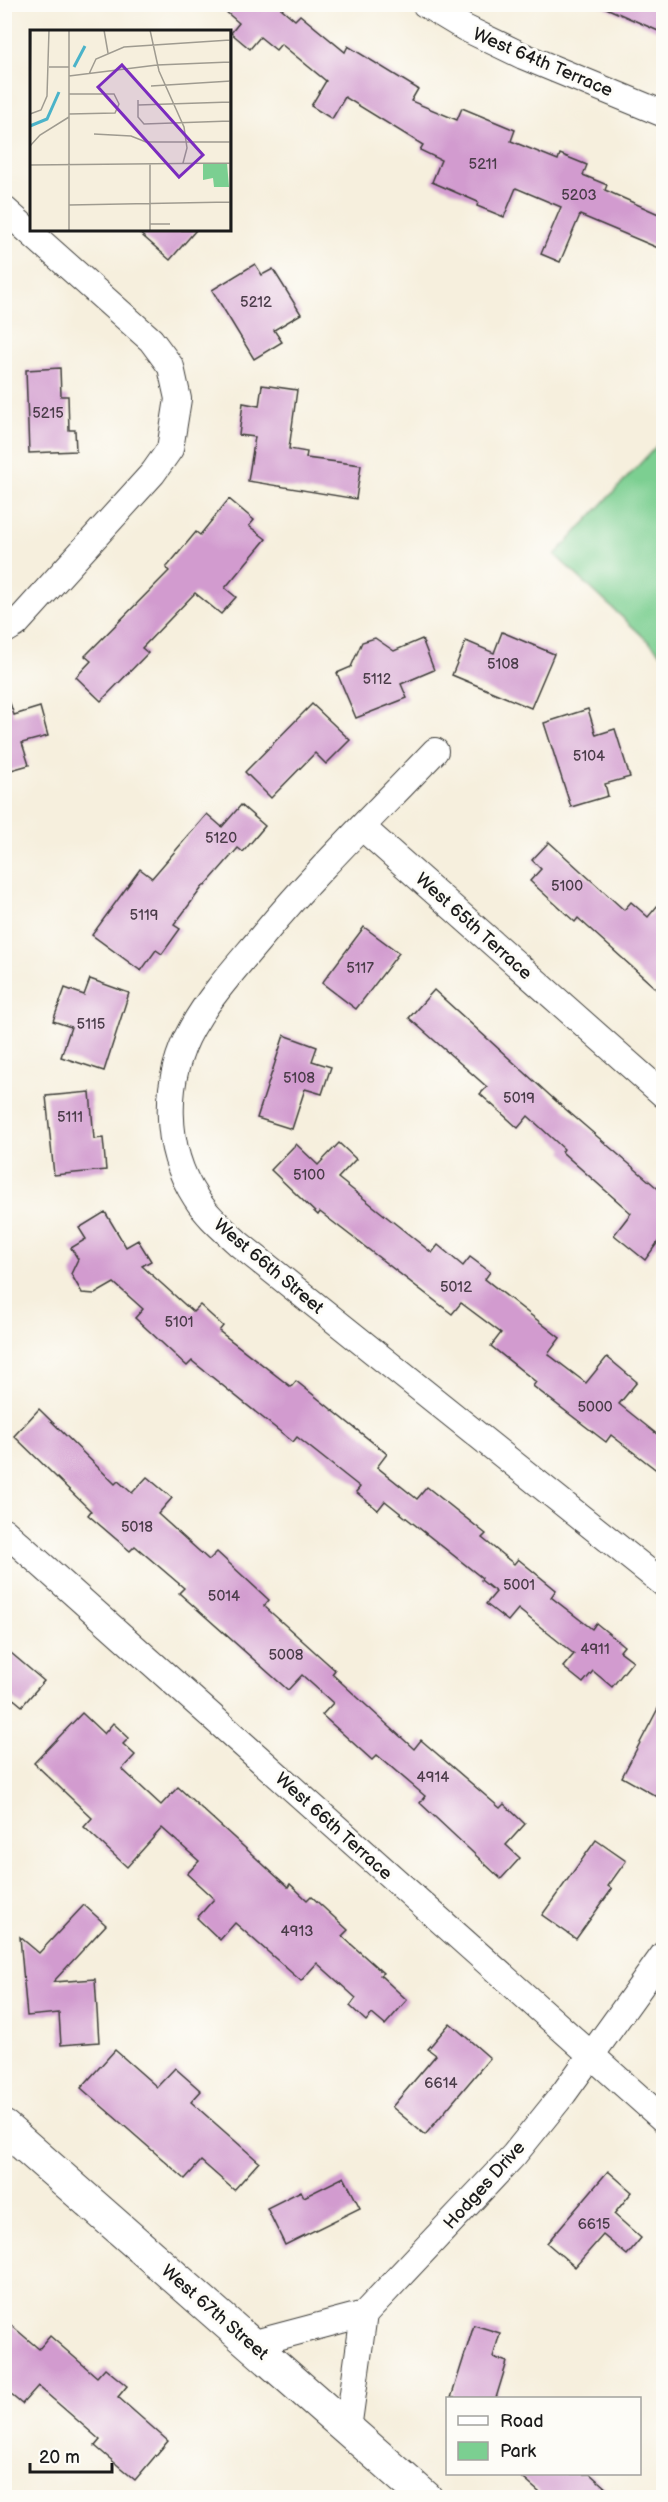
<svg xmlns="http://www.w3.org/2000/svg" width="668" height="2502" font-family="'Balsamiq Sans',sans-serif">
<rect width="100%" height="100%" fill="#fdfcf7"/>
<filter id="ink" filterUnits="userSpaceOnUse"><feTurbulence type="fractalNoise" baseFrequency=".0167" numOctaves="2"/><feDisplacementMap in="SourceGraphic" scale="12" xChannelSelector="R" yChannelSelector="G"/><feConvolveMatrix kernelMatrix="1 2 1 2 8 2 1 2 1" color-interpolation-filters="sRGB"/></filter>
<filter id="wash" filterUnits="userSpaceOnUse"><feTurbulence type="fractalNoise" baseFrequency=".008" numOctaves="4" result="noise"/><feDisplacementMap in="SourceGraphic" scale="24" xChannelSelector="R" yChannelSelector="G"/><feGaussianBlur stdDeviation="1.35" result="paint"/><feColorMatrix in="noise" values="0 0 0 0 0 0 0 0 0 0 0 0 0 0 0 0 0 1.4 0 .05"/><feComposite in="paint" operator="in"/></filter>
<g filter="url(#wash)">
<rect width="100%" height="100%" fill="#f6efdd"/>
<polygon fill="#7bcf91" stroke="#4c7656" stroke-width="1.5" points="663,439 663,655 555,555"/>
<g id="blocks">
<g fill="#d29bcf">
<polygon points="217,4 276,4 295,20 300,15 345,52 348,46 418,89 411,101 457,120 462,108 515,130 511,141 558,160 560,154 587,165 583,175 607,185 605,190 663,216 663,250 580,215 560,262 541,254 561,207 516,188 504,217 477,206 478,202 432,182 441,160 420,150 423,145 345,97 332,119 311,106 326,81 281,44 276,50 260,37 250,49 231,33 239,23"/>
<polygon points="597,4 663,4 663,33"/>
<polygon points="136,230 196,230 170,260"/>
<polygon points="255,264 262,275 273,269 301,314 274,330 282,342 254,359 212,290"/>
<polygon points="60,368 61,396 68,396 69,430 75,430 76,451 29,453 26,370"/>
<polygon points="262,385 297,390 289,449 307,452 306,458 361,465 356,499 248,481 255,437 239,435 243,403 259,406"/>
<polygon points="229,499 254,520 249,526 266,539 225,588 236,597 221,614 195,593 142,648 148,653 101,701 76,677 91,661 85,656 169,571 166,568 196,532 200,535"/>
<polygon points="502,632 554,654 531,708 452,675 466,641 494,653"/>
<polygon points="375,638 394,651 422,639 434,670 401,684 407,698 356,718 337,673 351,667 362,642"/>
<polygon points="10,703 14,715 40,707 48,736 22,743 29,765 4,772 4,704"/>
<polygon points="312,704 350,740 326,764 315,753 271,798 245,772"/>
<polygon points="588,709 596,735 615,729 630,777 605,784 608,796 571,807 544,723"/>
<polygon points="241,805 265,826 243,852 238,848 205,886 204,885 174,925 180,929 162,954 156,950 141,971 92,935 140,869 152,878 207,814 222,827"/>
<polygon points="549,842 624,910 631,902 648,917 663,899 663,995 578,918 575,922 530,881 541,869 532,860"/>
<polygon points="364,927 399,953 356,1009 322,983"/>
<polygon points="90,979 129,993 104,1071 61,1057 71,1027 53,1021 65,988 84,995"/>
<polygon points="434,990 556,1101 663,1193 663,1235 645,1260 614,1235 631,1213 562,1152 564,1149 528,1116 518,1128 480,1094 487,1087 409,1018"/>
<polygon points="284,1035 317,1047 312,1061 331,1067 322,1094 305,1089 292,1129 257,1118"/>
<polygon points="90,1092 94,1139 103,1138 106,1170 54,1175 46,1096"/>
<polygon points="339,1143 356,1159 338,1178 432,1253 438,1245 463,1266 470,1257 490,1272 485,1279 560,1338 548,1354 586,1383 607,1357 637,1382 619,1404 663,1439 663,1475 611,1435 606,1442 533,1386 536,1382 491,1346 501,1333 461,1303 452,1314 320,1212 318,1215 271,1170 296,1144 318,1165"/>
<polygon points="105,1212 126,1247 138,1240 151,1261 142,1266 193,1312 200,1305 223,1326 219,1331 291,1387 296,1381 387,1454 377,1467 417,1499 427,1487 486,1534 482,1538 514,1564 518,1559 556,1590 551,1597 592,1629 596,1623 624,1646 620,1651 633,1661 612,1687 593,1671 583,1683 563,1667 574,1654 518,1609 508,1621 486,1604 496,1592 481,1580 482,1578 385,1501 378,1510 356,1492 360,1487 297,1437 293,1442 192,1361 187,1366 135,1318 143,1309 114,1283 95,1294 82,1293 71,1274 78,1259 71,1248 86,1239 79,1228"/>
<polygon points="39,1409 115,1484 118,1481 132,1493 147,1477 172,1498 158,1514 209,1560 217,1552 269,1600 264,1606 335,1670 332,1674 414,1749 421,1740 500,1808 504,1804 525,1824 506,1845 520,1858 501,1879 420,1803 425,1796 377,1755 372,1760 322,1715 333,1703 302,1675 288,1690 179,1593 184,1588 135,1546 130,1551 88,1515 91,1511 14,1436"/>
<polygon points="4,1647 44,1681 22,1706 4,1691"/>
<polygon points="663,1699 663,1800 622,1777"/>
<polygon points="82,1713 104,1734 113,1723 129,1738 123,1744 135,1755 122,1769 161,1805 178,1787 288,1887 290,1884 307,1900 311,1896 348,1930 342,1936 383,1973 380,1975 407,2000 385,2025 372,2014 366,2021 350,2006 356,1998 317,1963 301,1981 235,1923 220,1940 197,1918 214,1899 187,1874 199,1861 162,1828 127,1867 84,1827 92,1818 34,1763"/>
<polygon points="596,1840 626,1861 608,1886 612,1889 576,1939 542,1915"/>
<polygon points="84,1905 106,1925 53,1982 95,1979 99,2042 61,2045 59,2013 27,2016 20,1937 39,1953"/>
<polygon points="450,2023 490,2058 425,2135 392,2107 436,2055 428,2049"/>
<polygon points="115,2050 157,2087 175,2068 201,2091 191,2102 259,2162 234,2190 201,2161 185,2179 81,2088"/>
<polygon points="608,2171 632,2192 614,2214 641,2238 627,2255 603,2235 575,2267 547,2243"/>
<polygon points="344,2177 360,2208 285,2245 267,2208 301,2191 304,2197"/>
<polygon points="4,2319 39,2349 50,2336 97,2377 105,2368 127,2386 118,2397 168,2441 135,2480 95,2446 100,2440 38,2386 22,2404 4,2389"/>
<polygon points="474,2325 500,2333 493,2357 507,2362 496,2398 451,2398"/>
<polygon points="518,2474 590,2474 617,2498 546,2498"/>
</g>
</g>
</g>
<g filter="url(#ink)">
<use href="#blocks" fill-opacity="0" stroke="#3d3c39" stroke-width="1.5"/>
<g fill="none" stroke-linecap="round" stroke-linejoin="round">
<g stroke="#3d3c39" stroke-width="28">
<g id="minor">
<polyline points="425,4 465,28 523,56 664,114"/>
<polyline points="4,209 151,340 171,367 178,399 170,449 153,473 16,624 4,631"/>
<path d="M 435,751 C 378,811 317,870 264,934 C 239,964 211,994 192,1028 C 163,1079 163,1148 196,1198 C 207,1216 223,1229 239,1244 L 664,1584"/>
<polyline points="363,828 664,1095"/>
<polyline points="4,1531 664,2120"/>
<polyline points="251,2344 364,2314 514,2155 564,2093 664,1954"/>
<polyline points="348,2429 364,2314"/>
</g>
</g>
<g stroke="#3d3c39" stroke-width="35">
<polyline id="tertiary" points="4,2127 426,2498"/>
</g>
<use href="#minor" stroke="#fff" stroke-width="26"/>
<use href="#tertiary" stroke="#fff" stroke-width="33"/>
</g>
</g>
<g text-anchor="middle" stroke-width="6" stroke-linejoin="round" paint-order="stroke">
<g font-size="15" fill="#4a3c49">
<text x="483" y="169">5211</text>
<text x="579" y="200">5203</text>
<text x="256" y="307">5212</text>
<text x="48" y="418">5215</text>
<text x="503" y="669">5108</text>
<text x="377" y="684">5112</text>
<text x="589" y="761">5104</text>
<text x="221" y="843">5120</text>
<text x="567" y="891">5100</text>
<text x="144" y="920">5119</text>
<text x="360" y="973">5117</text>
<text x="91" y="1029">5115</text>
<text x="299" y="1083">5108</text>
<text x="519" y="1103">5019</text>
<text x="70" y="1122">5111</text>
<text x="309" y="1180">5100</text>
<text x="456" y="1292">5012</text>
<text x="179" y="1327">5101</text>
<text x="595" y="1412">5000</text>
<text x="137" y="1532">5018</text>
<text x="519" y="1590">5001</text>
<text x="224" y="1601">5014</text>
<text x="595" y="1654">4911</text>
<text x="286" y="1660">5008</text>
<text x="433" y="1782">4914</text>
<text x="297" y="1936">4913</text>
<text x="441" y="2088">6614</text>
<text x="594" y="2229">6615</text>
</g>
<g font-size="18" fill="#1c1c1c" stroke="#fdfcf7">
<text transform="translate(543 62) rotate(23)" y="6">West 64th Terrace</text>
<text transform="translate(474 926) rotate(42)" y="6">West 65th Terrace</text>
<text transform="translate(269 1266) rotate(40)" y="6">West 66th Street</text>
<text transform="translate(334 1826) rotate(42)" y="6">West 66th Terrace</text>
<text transform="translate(484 2185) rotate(-48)" y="6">Hodges Drive</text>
<text transform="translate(215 2312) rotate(41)" y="6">West 67th Street</text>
</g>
</g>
<g transform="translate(30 30)">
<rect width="201" height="201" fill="#f6efdd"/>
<path d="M 197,133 L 199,157 L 184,157 L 183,148 L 173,150 L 173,134 Z" fill="#7bcf91"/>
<path fill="none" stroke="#4bb3c9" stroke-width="3" d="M 44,37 L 55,16M 0,96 L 17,89 L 29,62"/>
<path fill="none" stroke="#9f9b90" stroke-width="1.5" d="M 74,0 L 78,23M 120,0 L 129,41 L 154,97 L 157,118 L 153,133M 200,0 L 200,201M 19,37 L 39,37M 59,44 L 66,29 L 94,17 L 200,10M 39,46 L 127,35 L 200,32M 121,56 L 201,51M 0,58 L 1,0M 108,70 L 108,87 L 114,94 L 200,91M 108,75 L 200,72M 0,84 L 11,80 L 17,66 L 19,0M 39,84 L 85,83 L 89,74 L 84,64 L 39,64M 64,104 L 101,106 L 116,112 L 200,112M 0,116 L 10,105 L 39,87M 0,135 L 200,133M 39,175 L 200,172M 120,194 L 140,194M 39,201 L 39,0M 120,201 L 120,134"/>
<path fill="#7b2cbf" fill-opacity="0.15" stroke="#7b2cbf" stroke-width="3" d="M 92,35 L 173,125 L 149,147 L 68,57 Z"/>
<rect width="201" height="201" fill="none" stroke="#1c1c1c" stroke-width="3"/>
</g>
<rect width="668" height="2502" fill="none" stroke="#fdfcf7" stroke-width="24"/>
<rect x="446" y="2397" width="195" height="78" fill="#fdfcf7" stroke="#a3a29f" stroke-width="1.5"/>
<rect x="458" y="2416" width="30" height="9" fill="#ffffff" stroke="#a3a29f" stroke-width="1.5"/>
<text x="500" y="2427" font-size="18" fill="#1c1c1c">Road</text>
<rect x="458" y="2442" width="30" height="18" fill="#7bcf91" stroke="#a3a29f" stroke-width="1.5"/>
<text x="500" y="2457" font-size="18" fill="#1c1c1c">Park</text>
<path d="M30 2463v9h82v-9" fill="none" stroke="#1c1c1c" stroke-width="3"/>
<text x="39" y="2463" font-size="18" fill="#1c1c1c" stroke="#fdfcf7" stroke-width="4.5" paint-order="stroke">20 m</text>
</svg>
